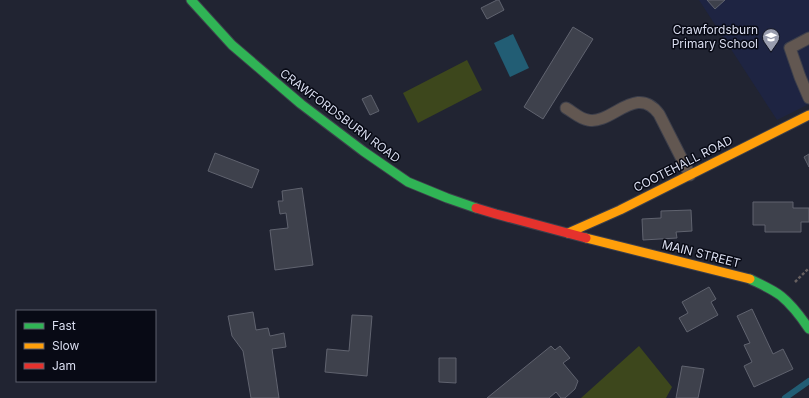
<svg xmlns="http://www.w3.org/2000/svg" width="809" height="398" font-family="Inter,sans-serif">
<rect width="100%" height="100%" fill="#212432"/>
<polygon fill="#1e2442" points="699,0 809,0 809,104 777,120"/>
<g fill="#3d471c">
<polygon points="467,60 482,90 418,123 403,93"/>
<polygon points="639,346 672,387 666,398 581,398"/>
</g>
<polygon fill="#225d74" points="513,34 529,68 510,77 494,43"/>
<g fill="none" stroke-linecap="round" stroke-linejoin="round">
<polyline stroke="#225d74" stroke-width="6" points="785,398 809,381"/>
</g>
<g fill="#3e414c" stroke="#60636f">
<polygon points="497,0 499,0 504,10 487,19 481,8"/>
<polygon points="707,0 725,0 715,9"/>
<polygon points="573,27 593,39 543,119 524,107"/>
<polygon points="371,95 379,111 370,115 362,99"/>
<polygon points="215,153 259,170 252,188 208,171"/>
<polygon points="809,154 809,167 804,157"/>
<polygon points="302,188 313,265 275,270 270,230 288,228 286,213 280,214 278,201 283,201 282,191"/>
<polygon points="753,202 793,202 793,208 809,208 809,222 801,222 801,232 765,232 765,225 753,225"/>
<polygon points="691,210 692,231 676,232 677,238 643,240 642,219 661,218 661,211"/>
<polygon points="709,287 716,299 711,302 718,315 687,332 679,318 688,313 682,302"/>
<polygon points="752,309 773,354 783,349 793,369 754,387 744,366 752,362 744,345 750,343 737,316"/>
<polygon points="253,312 256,330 268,328 270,336 284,333 286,347 272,349 279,398 251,398 243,351 232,336 228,316"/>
<polygon points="352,315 372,316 367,376 325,372 327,349 349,351"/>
<polygon points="551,346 555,350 560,346 570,358 563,363 578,381 575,389 565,398 561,398 556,392 549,398 487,398"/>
<polygon points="439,358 456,358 456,383 439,382"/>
<polygon points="682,366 704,369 698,398 676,398"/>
</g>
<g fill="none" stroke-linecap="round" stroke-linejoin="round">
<g stroke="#3d3f4b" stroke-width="13">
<g id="lane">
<polyline points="809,38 790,48 800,77 809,98"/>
<path d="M 566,108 C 573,112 580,119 588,120 C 612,125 636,83 659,114 L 690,175"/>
</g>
</g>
<g stroke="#3d3f4b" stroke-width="11">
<g id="fast">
<polyline points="191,0 232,45 301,104 363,151 408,182 447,198 476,208"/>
<path d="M 750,279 C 760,284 772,289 781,296 C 792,305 801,317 809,329"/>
</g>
</g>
<g stroke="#3d3f4b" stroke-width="11">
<g id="slow">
<polyline points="568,233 620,210 809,115"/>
<polyline points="586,238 750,279"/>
</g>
</g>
<g stroke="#3d3f4b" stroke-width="11">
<polyline id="jam" points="476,208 496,214 586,238"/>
</g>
<polyline stroke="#676060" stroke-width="2.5" stroke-dasharray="3 2" stroke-linecap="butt" points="795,282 809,268"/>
<use href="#lane" stroke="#625751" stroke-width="11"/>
<use href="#fast" stroke="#30b455" stroke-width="9"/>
<use href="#slow" stroke="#ff9f0a" stroke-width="9"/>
<use href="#jam" stroke="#e5322d" stroke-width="9"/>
</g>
<defs>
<g id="school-pin" transform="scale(0.9)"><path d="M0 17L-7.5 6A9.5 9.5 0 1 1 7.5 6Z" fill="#999dae" stroke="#080a15"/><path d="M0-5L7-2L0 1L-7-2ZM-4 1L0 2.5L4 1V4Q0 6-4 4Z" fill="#fff"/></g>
</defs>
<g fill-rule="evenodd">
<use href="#school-pin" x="771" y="37"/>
</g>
<g text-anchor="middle" stroke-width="3" stroke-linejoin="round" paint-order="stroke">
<g font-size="12" fill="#dadef0" stroke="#080a15" text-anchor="end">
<text x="758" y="34">Crawfordsburn<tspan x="758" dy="14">Primary School</tspan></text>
</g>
<g font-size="12" fill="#dadef0" stroke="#080a15">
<text transform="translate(340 116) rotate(37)" y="4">CRAWFORDSBURN ROAD</text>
<text transform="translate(683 164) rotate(-27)" y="4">COOTEHALL ROAD</text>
<text transform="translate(701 254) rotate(14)" y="4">MAIN STREET</text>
</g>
</g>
<rect x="16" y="310" width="140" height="72" fill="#080a15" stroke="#5c5f6d"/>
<rect x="24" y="323" width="20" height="6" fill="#30b455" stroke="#5c5f6d"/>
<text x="52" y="330" font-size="12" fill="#dadef0">Fast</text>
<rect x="24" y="343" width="20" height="6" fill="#ff9f0a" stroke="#5c5f6d"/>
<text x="52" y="350" font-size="12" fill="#dadef0">Slow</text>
<rect x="24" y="363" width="20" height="6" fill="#e5322d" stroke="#5c5f6d"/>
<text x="52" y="370" font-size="12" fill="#dadef0">Jam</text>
</svg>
